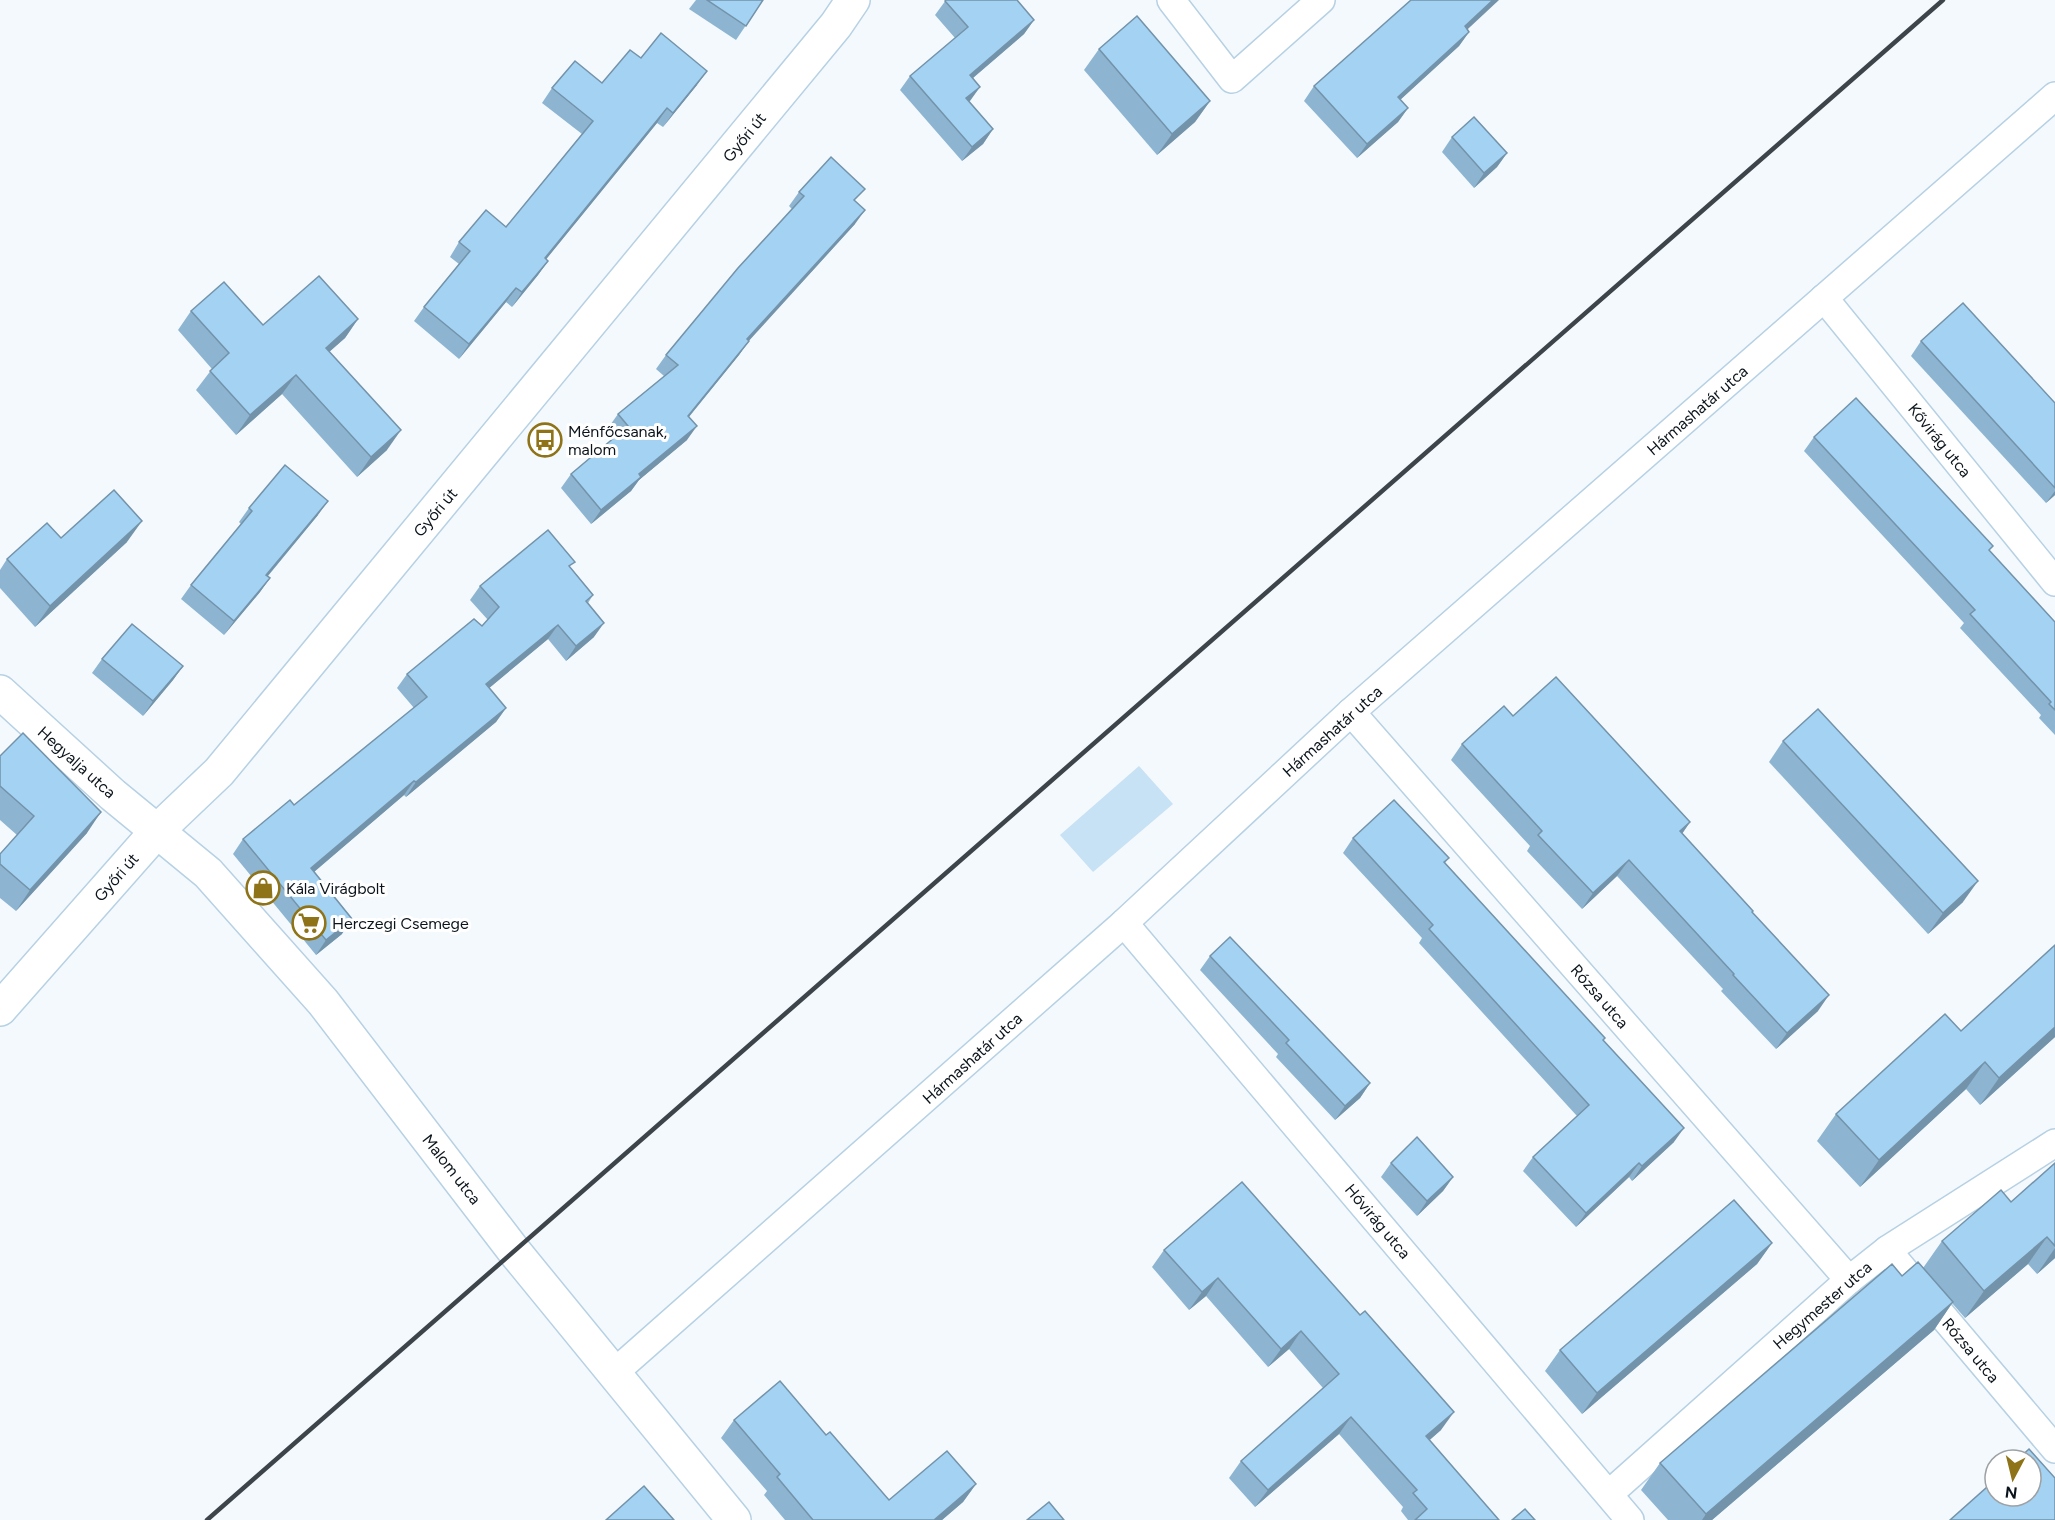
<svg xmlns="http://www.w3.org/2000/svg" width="2055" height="1520" font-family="Figtree,sans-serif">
<rect width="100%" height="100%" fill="#f4f9fd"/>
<polygon fill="#c7e1f5" points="1139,766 1173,804 1093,872 1060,835"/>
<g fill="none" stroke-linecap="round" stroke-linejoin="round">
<g stroke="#b7d1e4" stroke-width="30">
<g id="street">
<polyline points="1171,0 1232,79 1321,0"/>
<polyline points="1824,298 2055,582"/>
<polyline points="1351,712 1849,1280"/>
<polyline points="1124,923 1630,1520"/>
<polyline points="1887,1250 2055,1449"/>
<polyline points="615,1372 1124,923 1351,712 2055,96"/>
<polyline points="1609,1494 1849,1280 1887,1250 2055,1143"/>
</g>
</g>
<g stroke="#b7d1e4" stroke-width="36">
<g id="secondary">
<polyline points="0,692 113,795 208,873 323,1002 514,1251 734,1520"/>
<polyline points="0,1009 157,831 219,772 836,25 853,0"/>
</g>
</g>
<use href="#street" stroke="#fff" stroke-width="27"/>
<use href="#secondary" stroke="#fff" stroke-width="33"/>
<polyline stroke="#3d454b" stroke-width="4.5" points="207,1520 1943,0"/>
</g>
<g fill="#8db5d1">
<polygon points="696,0 763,0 736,40 689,9"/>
<polygon points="946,0 1034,20 1024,34 973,78 980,87 968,102 993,129 983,144 962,161 900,90 910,76 955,38 935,15"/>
<polygon points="1469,32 1459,46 1400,100 1408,108 1398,122 1357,158 1304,101 1314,86"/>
<polygon points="1099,49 1210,101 1195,122 1157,155 1084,70"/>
<polygon points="641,58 697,85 663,127 657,123 546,259 548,261 538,275 512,307 506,302 459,359 414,321 424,307 459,264 450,257 459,242 506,227 582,134 542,103 552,88 602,83"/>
<polygon points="1452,137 1507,153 1497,167 1474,188 1442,152"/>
<polygon points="799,192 856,202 855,224 748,341 739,355 689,417 687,440 639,480 631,491 591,524 561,488 571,474 616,436 608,428 618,414 664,376 656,369 666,355 792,209 789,206"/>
<polygon points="191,311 263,325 358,319 345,338 329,352 387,450 357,477 282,394 236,435 196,390 212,369 178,330"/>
<polygon points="1921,341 2055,403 2055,495 2046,503 1911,356"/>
<polygon points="1814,437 1990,551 2055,622 2055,735 2039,718 2041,715 1960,628 1964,623 1804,451"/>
<polygon points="249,508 318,515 268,576 270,578 260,592 224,635 181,599 191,585 241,524 239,522"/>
<polygon points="61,538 127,542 35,627 0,588 0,570 7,559"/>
<polygon points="571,568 593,595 588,603 594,637 566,661 548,639 489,688 506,708 496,722 406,797 404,795 314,872 342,934 316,955 233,854 243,839 294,805 414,708 397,688 407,674 482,626 488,620 470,600 480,586"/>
<polygon points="102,659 183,666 173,680 143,716 92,673"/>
<polygon points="1513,716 1690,822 1682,834 1753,911 1752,913 1818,1011 1776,1049 1721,991 1723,989 1617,876 1582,909 1527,851 1530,846 1451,760 1462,744"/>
<polygon points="1783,741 1963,902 1928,934 1769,762"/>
<polygon points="0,756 87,833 16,911 0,898 0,854 17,835 0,820"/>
<polygon points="1353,838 1449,858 1445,863 1603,1040 1674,1142 1632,1181 1629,1177 1576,1227 1523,1171 1533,1157 1577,1116 1419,943 1422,938 1343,853"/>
<polygon points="2055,945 2055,1037 1980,1105 1966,1089 1860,1187 1817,1141 1836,1114 1961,1031"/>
<polygon points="1210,956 1370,1083 1360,1098 1335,1120 1276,1057 1278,1054 1200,970"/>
<polygon points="1391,1163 1453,1177 1443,1191 1417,1216 1381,1177"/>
<polygon points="2055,1163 2055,1258 2037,1274 2028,1264 1965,1318 1952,1303 1934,1330 1712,1520 1668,1520 1641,1490 1660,1463 1902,1276 1923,1268 1942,1241 2011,1202"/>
<polygon points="1242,1182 1441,1430 1429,1440 1499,1520 1408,1520 1401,1511 1403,1507 1339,1434 1255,1507 1229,1478 1241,1461 1323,1388 1289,1349 1268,1367 1206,1296 1189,1310 1152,1267 1164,1250"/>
<polygon points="1772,1243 1757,1264 1582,1414 1545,1371 1560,1350"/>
<polygon points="734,1420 826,1435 889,1500 976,1484 963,1502 942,1520 785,1520 764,1495 767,1491 721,1438"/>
</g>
<g fill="#7393aa">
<polygon points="1493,0 1499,0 1455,41 1465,26"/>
<polygon points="1034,20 1024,34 960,89 970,75"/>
<polygon points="1469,32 1459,46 1388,111 1398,97"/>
<polygon points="707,71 697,85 663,127 673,113"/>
<polygon points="980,87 970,101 956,113 966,98"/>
<polygon points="1210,101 1195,122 1157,155 1172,134"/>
<polygon points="667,108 657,123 535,273 545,258"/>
<polygon points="1408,108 1398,122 1357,158 1367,144"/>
<polygon points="993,129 983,144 962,161 972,147"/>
<polygon points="1507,153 1497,167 1474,188 1484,173"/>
<polygon points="865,210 855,224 737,354 747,339"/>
<polygon points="548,261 538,275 512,307 522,292"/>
<polygon points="516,288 506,302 459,359 469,344"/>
<polygon points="358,319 345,338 312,367 326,348"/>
<polygon points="749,341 739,355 678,430 688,416"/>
<polygon points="296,375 282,394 236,435 250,415"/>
<polygon points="697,426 687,440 639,480 631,491 591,524 601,510 639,474"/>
<polygon points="401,430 387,450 357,477 371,457"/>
<polygon points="2055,491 2055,495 2046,503"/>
<polygon points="328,501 318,515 256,590 266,575"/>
<polygon points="142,521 127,542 35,627 50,606"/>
<polygon points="270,578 260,592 224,635 234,621"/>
<polygon points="604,623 594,637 566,661 576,646"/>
<polygon points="558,625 548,639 476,699 486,684"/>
<polygon points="183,666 173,680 143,716 153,701"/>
<polygon points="506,708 496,722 406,797 416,782"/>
<polygon points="414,781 404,795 301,883 311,868"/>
<polygon points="101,812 87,833 16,911 30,890"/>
<polygon points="1690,822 1679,838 1680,831"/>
<polygon points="1629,860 1617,876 1582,909 1593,893"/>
<polygon points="1978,881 1963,902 1928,934 1943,913"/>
<polygon points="352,919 342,934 316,955 326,940"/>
<polygon points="1829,995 1818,1011 1776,1049 1787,1033"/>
<polygon points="2055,1027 2055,1037 1980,1105 1999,1078"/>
<polygon points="1985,1062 1966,1089 1860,1187 1879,1160"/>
<polygon points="1370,1083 1360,1098 1335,1120 1345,1106"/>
<polygon points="1684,1128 1674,1142 1632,1181 1642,1166"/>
<polygon points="1639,1163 1629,1177 1576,1227 1586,1213"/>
<polygon points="1453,1177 1443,1191 1417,1216 1427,1201"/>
<polygon points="2047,1237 2028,1264 1965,1318 1984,1291"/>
<polygon points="1772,1243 1757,1264 1582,1414 1597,1393"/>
<polygon points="2055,1248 2055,1258 2037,1274"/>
<polygon points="1218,1278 1206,1296 1189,1310 1202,1292"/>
<polygon points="1953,1302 1934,1330 1712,1520 1702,1520 1706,1514"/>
<polygon points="1301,1331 1289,1349 1268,1367 1281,1349"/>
<polygon points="1454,1412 1441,1430 1414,1454 1426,1436"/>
<polygon points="1351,1417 1339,1434 1255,1507 1268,1490"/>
<polygon points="976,1484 963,1502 942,1520 934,1520"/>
</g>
<g fill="#a4d2f3" stroke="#7393aa" stroke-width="1.5">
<polygon points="707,0 763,0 746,26"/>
<polygon points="946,0 1017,0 1034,20 970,75 980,87 966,98 993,129 972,147 910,76 968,27 945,1"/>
<polygon points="1411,0 1493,0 1465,26 1469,32 1398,97 1408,108 1367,144 1314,86"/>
<polygon points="1137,16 1210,101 1172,134 1099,49"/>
<polygon points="661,33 707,71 673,113 667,108 545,258 548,261 522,292 516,288 469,344 424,307 470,251 459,242 486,210 506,227 593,121 552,88 575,61 602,83 630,50 641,58"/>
<polygon points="1474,117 1507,153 1484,173 1452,137"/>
<polygon points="831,157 865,189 854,200 865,210 747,339 749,341 688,416 697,426 639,474 641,477 601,510 571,474 628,426 618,414 678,365 666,355 738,268 804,196 799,192"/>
<polygon points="319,276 358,319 326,348 401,430 371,457 296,375 250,415 210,371 229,353 191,311 224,282 263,325"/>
<polygon points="1963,303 2055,403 2055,488 1921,341"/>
<polygon points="1856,398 1993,546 1989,550 2055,622 2055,710 2049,704 2051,702 1970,614 1975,610 1814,437"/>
<polygon points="285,465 328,501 266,575 270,578 234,621 191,585 252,511 249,508"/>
<polygon points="114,490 142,521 50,606 7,559 47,523 61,538"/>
<polygon points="548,530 575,562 569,566 593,595 586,601 604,623 576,646 558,625 486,684 506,708 416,782 414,781 311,868 352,919 326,940 243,839 290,800 294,805 427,697 407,674 474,619 482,626 499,607 480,586"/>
<polygon points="132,624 183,666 153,701 102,659"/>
<polygon points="1556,677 1690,822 1680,831 1753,911 1752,912 1829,995 1787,1033 1733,975 1734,974 1629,860 1593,893 1538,835 1542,831 1462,744 1504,706 1513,716"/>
<polygon points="1818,709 1978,881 1943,913 1783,741"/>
<polygon points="23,733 101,812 30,890 0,864 0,854 34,816 0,786 0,756"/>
<polygon points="1394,800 1449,858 1444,862 1605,1038 1603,1040 1684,1128 1642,1166 1639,1163 1586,1213 1533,1157 1589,1105 1429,929 1433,925 1353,838"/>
<polygon points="1230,937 1370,1083 1345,1106 1286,1043 1289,1040 1210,956"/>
<polygon points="2055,945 2055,1027 1999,1078 1985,1062 1879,1160 1836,1114 1945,1014 1961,1031"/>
<polygon points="1417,1137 1453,1177 1427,1201 1391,1163"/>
<polygon points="2055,1163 2055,1246 2047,1237 1984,1291 1942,1241 2001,1190 2011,1202"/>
<polygon points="1242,1182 1360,1315 1365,1311 1454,1412 1426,1436 1499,1520 1415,1520 1427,1509 1413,1493 1417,1490 1351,1417 1268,1490 1241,1461 1339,1374 1301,1331 1281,1349 1218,1278 1202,1292 1164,1250"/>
<polygon points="1734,1200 1772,1243 1597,1393 1560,1350"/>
<polygon points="1918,1262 1953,1302 1706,1514 1660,1463 1892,1264 1902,1276"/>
<polygon points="780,1381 826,1435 830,1432 889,1500 947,1451 976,1484 934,1520 813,1520 777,1477 780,1474 734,1420"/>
<polygon points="2029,1449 2055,1478 2055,1520 1950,1520 1995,1480 1995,1496 2031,1496 2031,1460 2017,1460"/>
<polygon points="644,1486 674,1520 606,1520"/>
<polygon points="1049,1502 1064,1520 1027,1520"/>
<polygon points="1525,1509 1535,1520 1512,1520"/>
</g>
<defs>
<g id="bus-ring" transform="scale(1.725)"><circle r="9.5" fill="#fff" stroke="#8f7318" stroke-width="1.5"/><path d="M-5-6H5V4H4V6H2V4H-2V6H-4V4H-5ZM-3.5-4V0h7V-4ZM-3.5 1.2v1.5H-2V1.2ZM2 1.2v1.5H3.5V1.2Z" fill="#8f7318"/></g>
<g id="shop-ring" transform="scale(1.725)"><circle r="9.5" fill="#fff" stroke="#8f7318" stroke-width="1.5"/><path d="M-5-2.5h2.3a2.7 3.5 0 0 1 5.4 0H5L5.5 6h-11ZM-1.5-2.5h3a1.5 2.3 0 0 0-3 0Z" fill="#8f7318"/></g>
<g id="supermarket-ring" transform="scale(1.725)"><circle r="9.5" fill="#fff" stroke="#8f7318" stroke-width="1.5"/><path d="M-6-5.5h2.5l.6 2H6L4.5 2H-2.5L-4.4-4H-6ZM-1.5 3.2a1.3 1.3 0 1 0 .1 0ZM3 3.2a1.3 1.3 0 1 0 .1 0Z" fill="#8f7318"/></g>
</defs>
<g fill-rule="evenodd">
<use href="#bus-ring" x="545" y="440"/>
<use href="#shop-ring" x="263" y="888"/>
<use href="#supermarket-ring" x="309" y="923"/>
</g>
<g text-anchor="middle" stroke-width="6" stroke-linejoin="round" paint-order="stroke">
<g font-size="16" fill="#0b141b" stroke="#fff">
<text transform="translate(744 137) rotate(-51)" y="6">Győri út</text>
<text transform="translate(1697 410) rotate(-41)" y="6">Hármashatár utca</text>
<text transform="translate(1940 440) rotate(51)" y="6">Kővirág utca</text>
<text transform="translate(435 512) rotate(-50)" y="6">Győri út</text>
<text transform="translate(1332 731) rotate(-42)" y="6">Hármashatár utca</text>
<text transform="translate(77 762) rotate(42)" y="6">Hegyalja utca</text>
<text transform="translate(116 877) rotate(-49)" y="6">Győri út</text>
<text transform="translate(1600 996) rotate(49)" y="6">Rózsa utca</text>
<text transform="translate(972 1058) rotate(-42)" y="6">Hármashatár utca</text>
<text transform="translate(452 1169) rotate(52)" y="6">Malom utca</text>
<text transform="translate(1378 1221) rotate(50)" y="6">Hóvirág utca</text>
<text transform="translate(1822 1305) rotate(-41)" y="6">Hegymester utca</text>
<text transform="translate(1971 1350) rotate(50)" y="6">Rózsa utca</text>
</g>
<g font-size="16" fill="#0b141b" stroke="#fff" text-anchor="start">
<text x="568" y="437">Ménfőcsanak,<tspan x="568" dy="18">malom</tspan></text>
<text x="286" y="894">Kála Virágbolt</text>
<text x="332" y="929">Herczegi Csemege</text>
</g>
</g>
<g transform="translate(2013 1478) rotate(187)"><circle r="28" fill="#ffffff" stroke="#9da1a4" stroke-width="1.5"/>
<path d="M0-4.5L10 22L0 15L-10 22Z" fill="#8f7318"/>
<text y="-9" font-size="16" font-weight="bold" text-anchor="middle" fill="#0b141b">N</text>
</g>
</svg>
